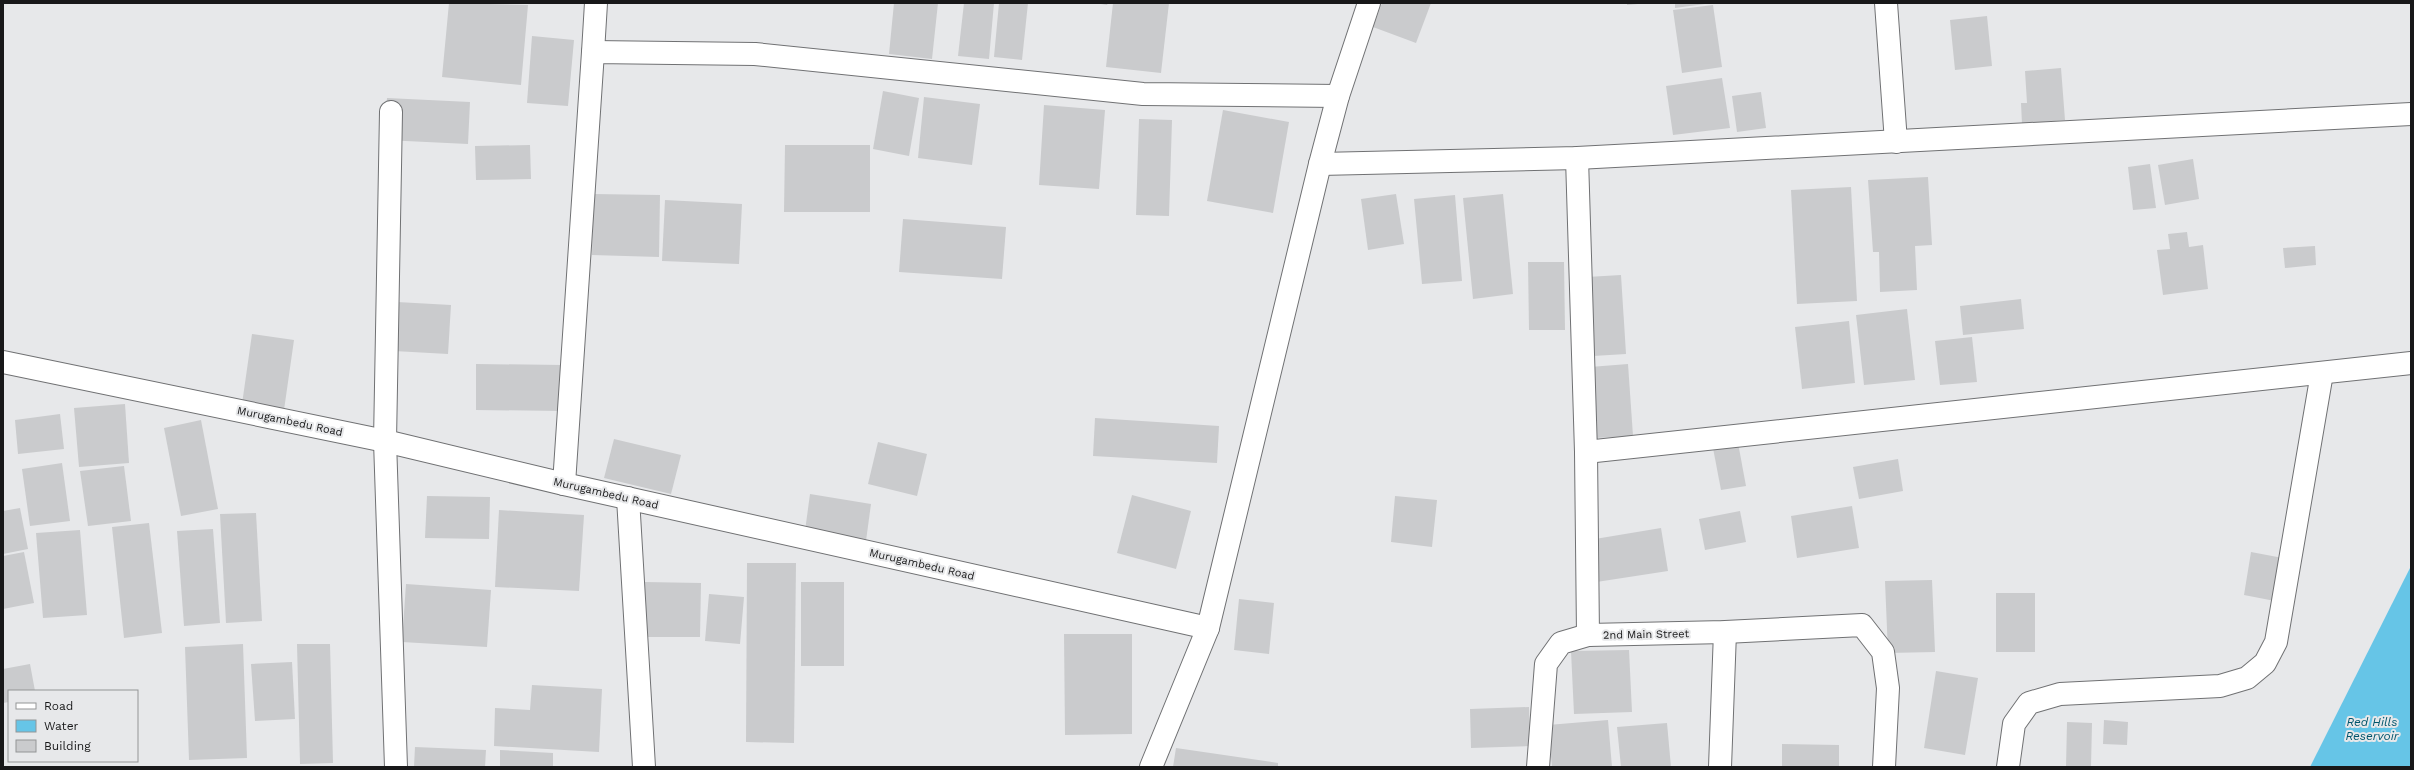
<svg xmlns="http://www.w3.org/2000/svg" width="2414" height="770" font-family="'Work Sans',sans-serif">
<rect width="100%" height="100%" fill="#e7e8ea"/>
<polygon fill="#66c5e7" points="2411,566 2411,767 2310,767"/>
<g fill="#cacbcd">
<polygon points="449,3 528,5 521,85 442,77"/>
<polygon points="894,3 938,3 932,59 889,54"/>
<polygon points="964,3 994,3 989,59 958,56"/>
<polygon points="999,3 1028,3 1022,60 994,57"/>
<polygon points="1095,3 1108,3 1107,5"/>
<polygon points="1113,3 1169,3 1161,73 1106,67"/>
<polygon points="1382,3 1431,3 1416,43 1373,27"/>
<polygon points="1627,3 1638,3 1638,4 1627,5"/>
<polygon points="1675,3 1705,3 1705,4 1675,8"/>
<polygon points="1713,5 1722,67 1682,73 1673,10"/>
<polygon points="1987,16 1992,66 1955,70 1950,20"/>
<polygon points="532,36 574,40 568,106 527,103"/>
<polygon points="2061,68 2065,120 2022,124 2021,103 2027,103 2025,71"/>
<polygon points="1722,78 1730,128 1673,135 1666,86"/>
<polygon points="883,91 919,98 909,156 873,149"/>
<polygon points="1761,92 1766,128 1737,132 1732,96"/>
<polygon points="924,97 980,104 972,165 918,158"/>
<polygon points="387,98 470,102 468,144 385,140"/>
<polygon points="1044,105 1105,110 1099,189 1039,185"/>
<polygon points="1223,110 1289,122 1273,213 1207,201"/>
<polygon points="1139,119 1172,120 1169,216 1136,215"/>
<polygon points="530,145 531,179 476,180 475,146"/>
<polygon points="785,145 870,145 870,212 784,212"/>
<polygon points="2193,159 2199,199 2165,205 2158,165"/>
<polygon points="2150,164 2156,208 2133,210 2128,167"/>
<polygon points="1928,177 1932,245 1915,246 1917,290 1880,292 1879,252 1873,252 1868,180"/>
<polygon points="1851,187 1857,301 1797,304 1791,190"/>
<polygon points="593,194 660,195 659,257 592,255"/>
<polygon points="1396,194 1404,244 1368,250 1361,199"/>
<polygon points="1503,194 1513,294 1473,299 1463,198"/>
<polygon points="1455,195 1462,281 1422,284 1414,199"/>
<polygon points="665,200 742,204 739,264 662,261"/>
<polygon points="903,219 1006,227 1002,279 899,272"/>
<polygon points="2187,232 2189,247 2203,245 2208,289 2163,295 2157,250 2170,249 2168,234"/>
<polygon points="2315,246 2316,265 2285,268 2283,248"/>
<polygon points="1528,262 1564,262 1565,330 1529,330"/>
<polygon points="1621,275 1626,354 1593,356 1587,277"/>
<polygon points="2021,299 2024,329 1963,335 1960,306"/>
<polygon points="397,302 451,305 448,354 394,351"/>
<polygon points="1907,309 1915,380 1864,385 1856,315"/>
<polygon points="1849,321 1855,383 1802,389 1795,327"/>
<polygon points="252,334 294,340 284,410 242,404"/>
<polygon points="1972,337 1977,382 1940,385 1935,341"/>
<polygon points="476,364 563,365 562,411 476,410"/>
<polygon points="1628,364 1633,436 1595,438 1590,367"/>
<polygon points="125,404 129,463 79,467 74,408"/>
<polygon points="60,414 64,449 18,454 15,420"/>
<polygon points="1095,418 1219,426 1217,463 1093,456"/>
<polygon points="201,420 218,509 181,516 164,428"/>
<polygon points="614,439 681,455 671,494 604,478"/>
<polygon points="878,442 927,454 917,496 868,484"/>
<polygon points="1738,443 1746,486 1721,490 1713,448"/>
<polygon points="1898,459 1903,491 1859,499 1853,467"/>
<polygon points="62,463 70,521 30,526 22,469"/>
<polygon points="124,466 131,521 88,526 80,471"/>
<polygon points="810,494 871,504 866,541 805,531"/>
<polygon points="1132,495 1191,511 1176,569 1117,553"/>
<polygon points="427,496 490,497 489,539 425,538"/>
<polygon points="1395,496 1437,500 1432,547 1391,542"/>
<polygon points="1852,506 1859,548 1797,558 1791,516"/>
<polygon points="20,508 28,549 3,554 3,511"/>
<polygon points="499,510 584,515 579,591 495,587"/>
<polygon points="1740,511 1746,542 1705,550 1699,519"/>
<polygon points="256,513 262,621 226,623 220,514"/>
<polygon points="149,523 162,633 124,638 112,527"/>
<polygon points="1661,528 1668,571 1590,583 1583,541"/>
<polygon points="213,529 220,623 184,626 177,531"/>
<polygon points="80,530 87,615 43,618 36,533"/>
<polygon points="24,552 34,603 3,609 3,556"/>
<polygon points="2251,552 2288,559 2280,602 2244,595"/>
<polygon points="747,563 796,563 794,743 746,742"/>
<polygon points="1932,580 1935,652 1888,653 1885,581"/>
<polygon points="645,582 701,583 700,637 644,637"/>
<rect x="801" y="582" width="43" height="84"/>
<polygon points="406,584 491,590 487,647 402,642"/>
<rect x="1996" y="593" width="39" height="59"/>
<polygon points="709,594 744,597 740,644 705,641"/>
<polygon points="1239,599 1274,603 1269,654 1234,650"/>
<polygon points="1064,634 1132,634 1132,734 1065,735"/>
<polygon points="243,644 247,758 189,760 185,647"/>
<polygon points="297,644 330,644 333,763 300,764"/>
<polygon points="1629,650 1632,712 1574,714 1571,651"/>
<polygon points="292,662 295,719 255,721 251,664"/>
<polygon points="30,664 35,691 9,691 9,702 3,703 3,669"/>
<polygon points="1936,671 1978,678 1965,755 1924,748"/>
<polygon points="532,685 602,689 599,752 494,746 495,708 530,710"/>
<polygon points="1529,707 1530,746 1471,748 1470,709"/>
<polygon points="1608,720 1612,767 1552,767 1548,725"/>
<polygon points="2104,720 2128,722 2127,745 2103,744"/>
<polygon points="2067,722 2092,723 2091,767 2066,767"/>
<polygon points="1667,723 1671,767 1621,767 1617,727"/>
<polygon points="1782,744 1839,745 1839,767 1782,767"/>
<polygon points="415,747 486,750 485,767 414,767"/>
<polygon points="1176,748 1278,763 1278,767 1173,767"/>
<polygon points="500,750 553,753 553,767 500,767"/>
</g>
<g fill="none" stroke-linecap="round" stroke-linejoin="round">
<g stroke="#707173" stroke-width="24">
<g id="minor">
<polyline points="1886,3 1896,142"/>
<polyline points="593,52 596,3"/>
<polyline points="391,112 385,441 396,767"/>
<polyline points="1577,158 1586,452 2411,363"/>
<polyline points="1320,164 1577,158 2411,114"/>
<polyline points="3,362 385,441 564,484 1208,628"/>
<polyline points="1586,452 1588,635"/>
<polyline points="564,484 593,52 755,54 1143,94 1338,96"/>
<polyline points="628,498 644,767"/>
<polyline points="1151,767 1208,628 1320,164 1338,96 1369,3"/>
<polyline points="1538,767 1546,664 1561,643 1588,635 1725,632 1862,625 1883,652 1888,688 1884,767"/>
<polyline points="1720,767 1725,632"/>
<polyline points="2008,767 2014,724 2029,703 2060,694 2220,686 2247,678 2265,663 2276,642 2322,373"/>
</g>
</g>
<use href="#minor" stroke="#fff" stroke-width="22"/>
</g>
<g text-anchor="middle" stroke-width="4" stroke-linejoin="round" paint-order="stroke">
<g font-size="11" fill="#181819" stroke="#e7e8ea">
<text transform="translate(290 421) rotate(12)" y="4">Murugambedu Road</text>
<text transform="translate(606 493) rotate(13)" y="4">Murugambedu Road</text>
<text transform="translate(922 564) rotate(13)" y="4">Murugambedu Road</text>
<text transform="translate(1646 634) rotate(-1)" y="4">2nd Main Street</text>
</g>
<g font-size="12" font-style="italic" fill="#00556c" stroke="#e7e8ea">
<text x="2372" y="726">Red Hills<tspan x="2372" dy="14">Reservoir</tspan></text>
</g>
</g>
<rect width="2414" height="770" fill="none" stroke="#181819" stroke-width="8"/>
<rect x="8" y="690" width="130" height="72" fill="#e7e8ea" stroke="#949596"/>
<rect x="16" y="703" width="20" height="6" fill="#ffffff" stroke="#949596"/>
<text x="44" y="710" font-size="12" fill="#181819">Road</text>
<rect x="16" y="720" width="20" height="12" fill="#66c5e7" stroke="#949596"/>
<text x="44" y="730" font-size="12" fill="#181819">Water</text>
<rect x="16" y="740" width="20" height="12" fill="#cacbcd" stroke="#949596"/>
<text x="44" y="750" font-size="12" fill="#181819">Building</text>
</svg>
